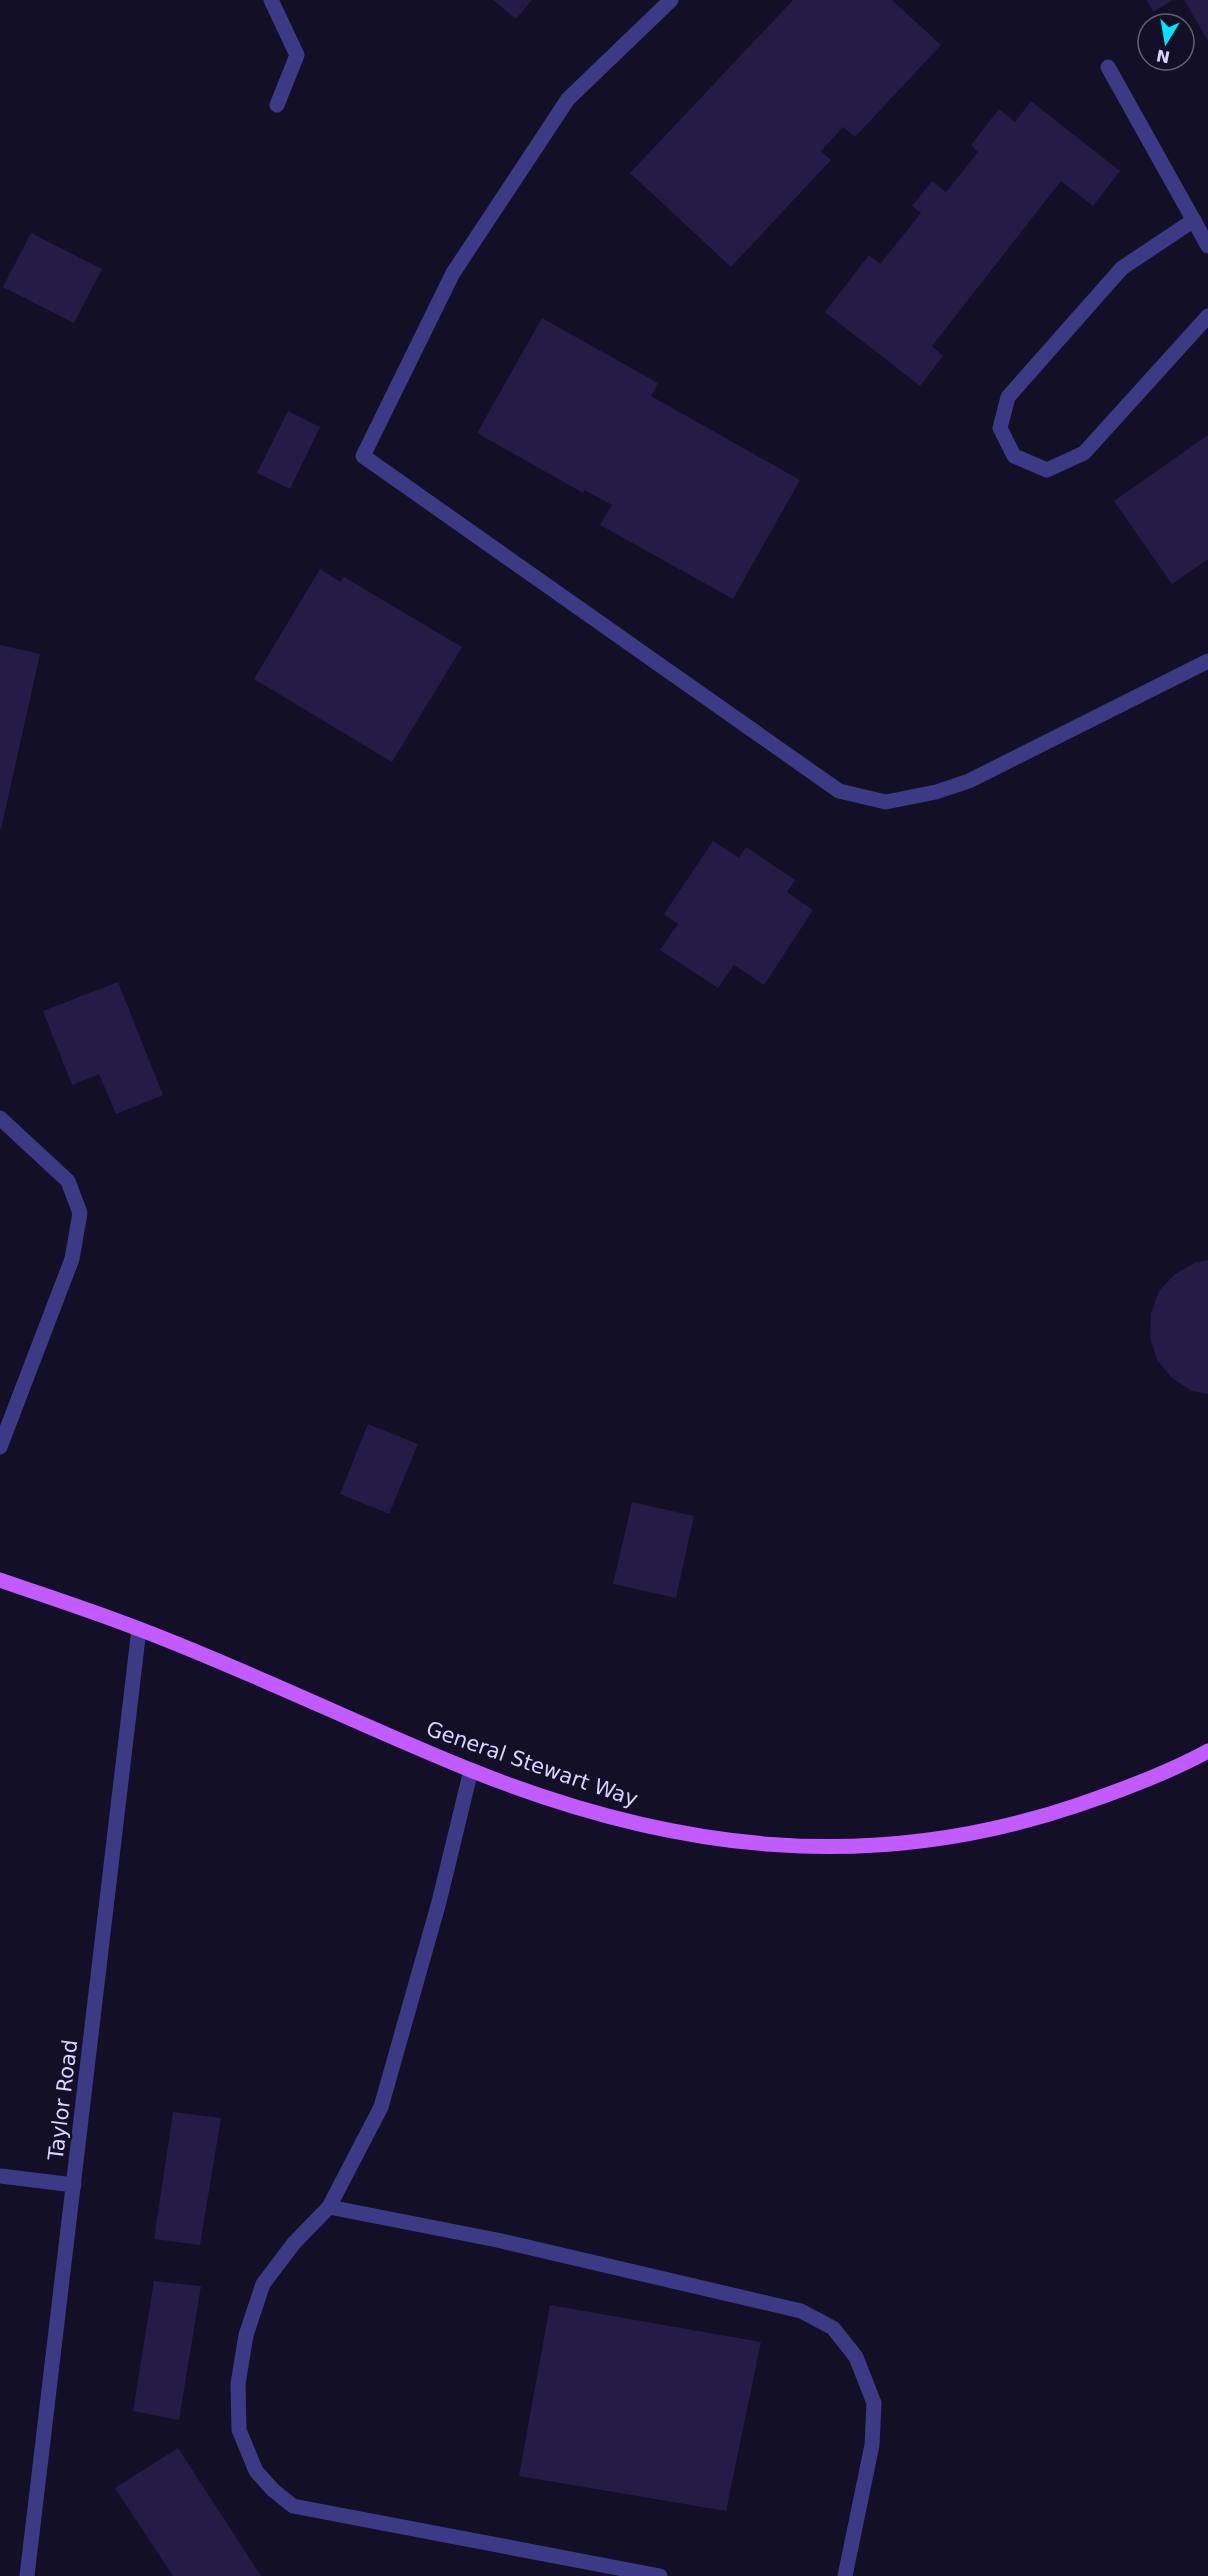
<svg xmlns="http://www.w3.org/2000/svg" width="1208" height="2576" font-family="'DejaVu Sans',sans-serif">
<rect width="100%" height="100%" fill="#130f26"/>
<g fill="#241b47">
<polygon points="493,0 532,0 516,19"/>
<polygon points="793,0 892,0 941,45 855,137 843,127 821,151 831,160 731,267 630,173"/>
<polygon points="1147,0 1173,0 1153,12"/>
<polygon points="1184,0 1208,0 1208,41"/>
<polygon points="1031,101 1120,171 1093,206 1061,181 932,346 943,356 920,386 825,312 869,255 880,264 921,213 912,206 932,181 946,192 978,152 971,145 999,109 1015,122"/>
<polygon points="31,233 102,269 74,323 3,287"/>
<polygon points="542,318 658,383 651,396 800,480 733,599 600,525 612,505 584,490 583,493 477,433"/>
<polygon points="288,411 320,427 290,489 257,473"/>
<polygon points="1208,435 1208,559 1172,584 1114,501"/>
<polygon points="320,569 340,582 344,577 462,647 392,762 254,679"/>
<polygon points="0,645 40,654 1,829 0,829"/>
<polygon points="713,841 739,858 746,847 795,880 787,892 813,910 764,985 734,965 718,988 660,950 678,924 664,914"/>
<polygon points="118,982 163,1095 116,1114 99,1074 72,1085 43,1011"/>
<polygon points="1208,1260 1208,1394 1192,1391 1172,1378 1157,1360 1150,1337 1151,1313 1159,1291 1175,1274 1196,1262"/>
<polygon points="368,1424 418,1444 389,1514 340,1494"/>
<polygon points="632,1502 694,1516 676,1598 613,1584"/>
<polygon points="173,2112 221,2118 200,2245 154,2239"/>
<polygon points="154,2281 201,2286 179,2420 133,2411"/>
<polygon points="550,2305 761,2342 726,2511 519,2476"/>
<polygon points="178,2448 261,2576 173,2576 115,2488"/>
</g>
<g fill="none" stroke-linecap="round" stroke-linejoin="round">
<g stroke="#3d3a85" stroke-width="15">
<polyline points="271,0 297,55 277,105"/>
<polyline points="671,0 568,99 453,273 363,456 839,791 886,802 936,792 969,781 1208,661"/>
<polyline points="1108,67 1208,246"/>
<polyline points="1194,220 1122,268 1008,397 1000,428 1014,456 1047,470 1084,453 1208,316"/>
<polyline points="0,1118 68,1181 80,1213 72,1259 0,1447"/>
<polyline points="471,1770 439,1902 381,2107 329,2207 294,2243 263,2284 246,2335 238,2384 239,2430 256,2471 273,2490 293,2506 660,2576"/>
<polyline points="0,2176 74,2185"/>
<polyline points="329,2207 497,2240 801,2311 833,2328 856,2357 874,2403 872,2445 845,2576"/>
<polyline points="27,2576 139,1629"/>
</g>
<path stroke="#c25bff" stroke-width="15" d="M 0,1580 C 46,1596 93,1611 139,1629 C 250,1671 357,1724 468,1769 C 671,1851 869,1876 1078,1805 C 1122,1790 1168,1773 1208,1751"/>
</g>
<g text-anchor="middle" stroke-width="5" stroke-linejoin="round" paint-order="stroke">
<g font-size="21" fill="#d9d4ff" stroke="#130f26">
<text transform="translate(532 1764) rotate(19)" y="7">General Stewart Way</text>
<text transform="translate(63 2100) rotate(-83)" y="7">Taylor Road</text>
</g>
</g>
<g transform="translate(1166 42) rotate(191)"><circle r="28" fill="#130f26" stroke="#625e7d" stroke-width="1.5"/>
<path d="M0-4.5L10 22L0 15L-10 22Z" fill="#00e5ff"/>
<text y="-9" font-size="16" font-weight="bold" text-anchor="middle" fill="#d9d4ff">N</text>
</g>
</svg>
